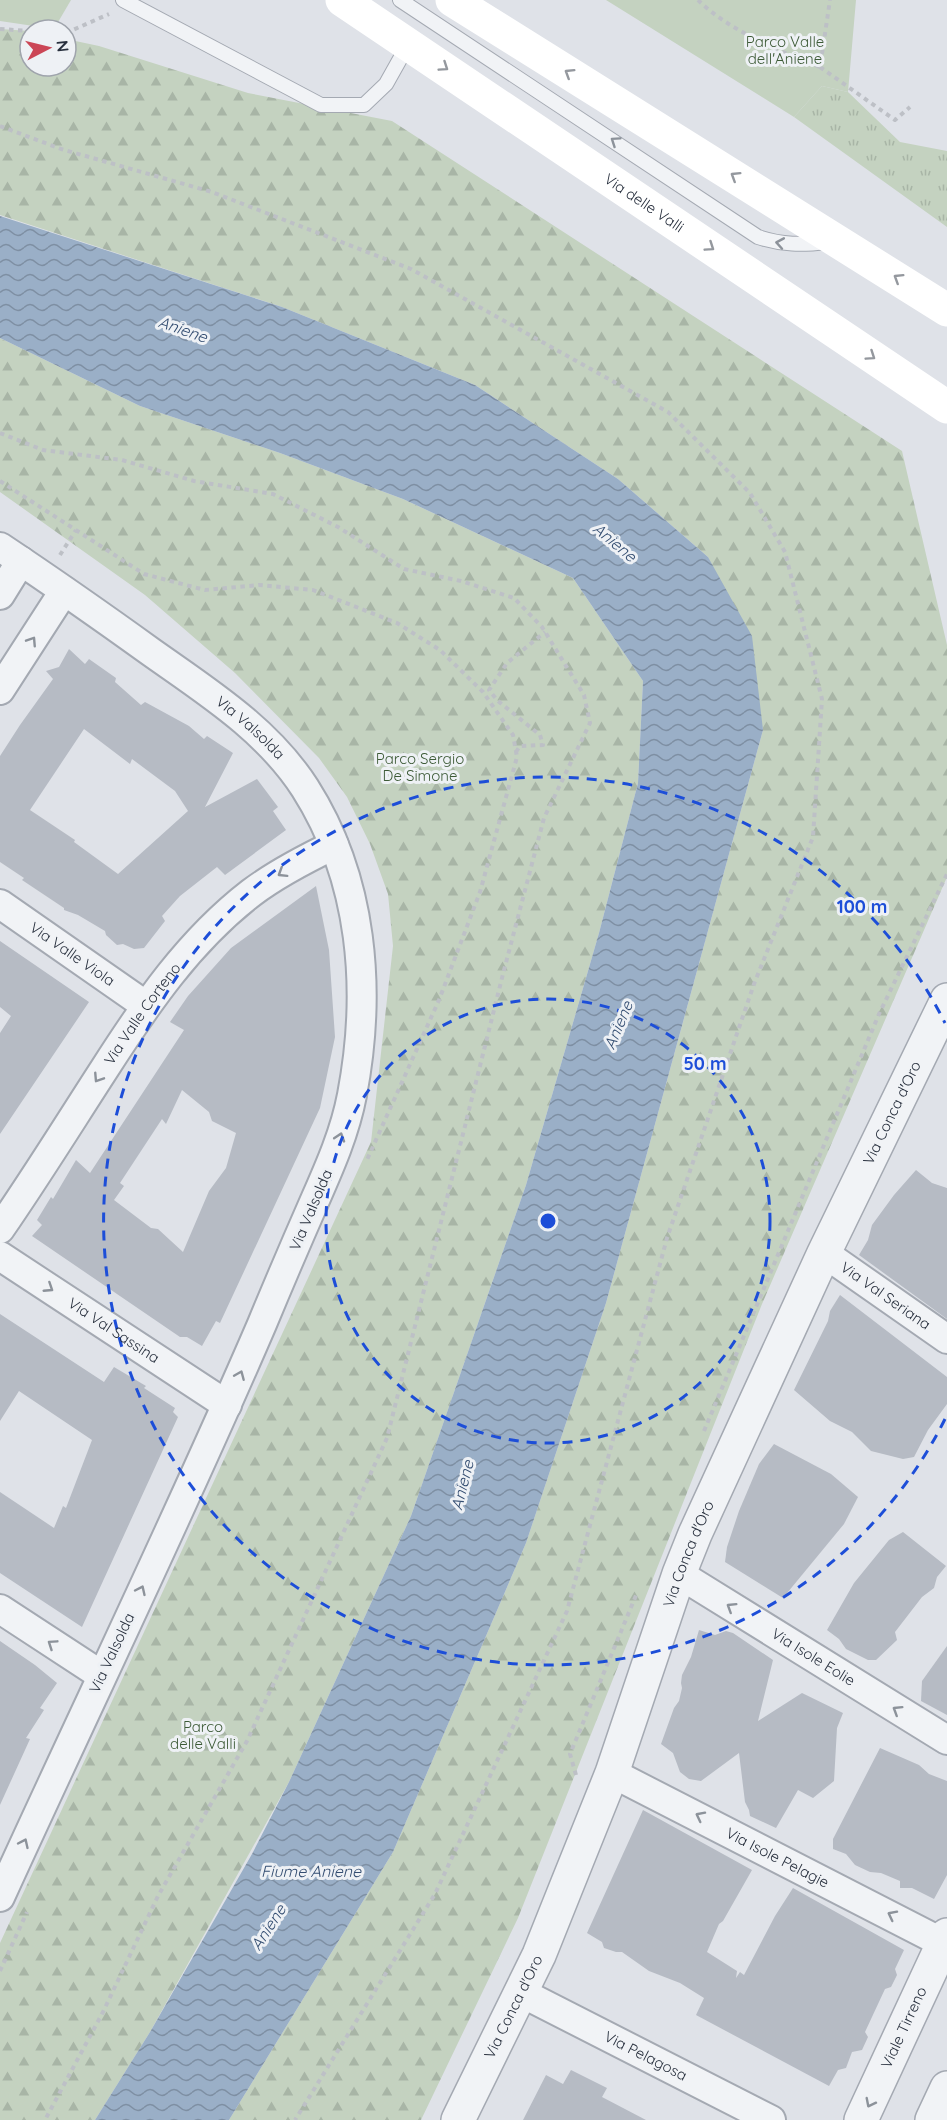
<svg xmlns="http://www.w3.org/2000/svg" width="947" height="2120" font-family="Quicksand,sans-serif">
<defs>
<pattern id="grass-tufts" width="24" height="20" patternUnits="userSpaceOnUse" patternTransform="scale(1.5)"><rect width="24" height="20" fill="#c4d2c0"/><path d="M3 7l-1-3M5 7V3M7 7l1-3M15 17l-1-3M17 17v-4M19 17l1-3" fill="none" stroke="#a8b5a6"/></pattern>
<pattern id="forest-firs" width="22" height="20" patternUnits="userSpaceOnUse" patternTransform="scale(1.5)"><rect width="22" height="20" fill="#c4d2c0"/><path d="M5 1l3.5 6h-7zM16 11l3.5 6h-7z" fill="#a8b5a6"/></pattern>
<pattern id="water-waves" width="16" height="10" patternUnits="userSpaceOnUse" patternTransform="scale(1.5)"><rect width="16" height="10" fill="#9aafc7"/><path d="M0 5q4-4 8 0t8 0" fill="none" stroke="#7e8fa3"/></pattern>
</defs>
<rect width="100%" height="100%" fill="#dfe2e8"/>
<polygon fill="url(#grass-tufts)" points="822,86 848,92 900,142 947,151 947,227 794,117"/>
<g fill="url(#forest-firs)">
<polygon points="0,29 30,31 30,66 66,66 66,39 99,46 248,93 392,121 902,451 947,645 947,877 762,1304 518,1918 421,2120 229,2120 393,1852 526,1543 606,1303 763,730 708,557 618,479 475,385 282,307 0,215"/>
<polygon points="0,338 140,406 280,453 403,499 573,578 643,681 638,783 599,933 526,1185 411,1516 289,1782 150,2032 95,2120 0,2120 0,1943 371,1142 393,946 388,894 370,844 347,797 319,758 235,673 145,595 0,492"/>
</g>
<g fill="#c4d2c0">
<polygon points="0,0 71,0 54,29 0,21"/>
<polygon points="606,0 856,0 848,92 822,86 794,117"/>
</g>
<polygon fill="url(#water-waves)" points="0,216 282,307 475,385 618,479 708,557 752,636 763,730 606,1303 526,1543 393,1852 229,2120 95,2120 150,2032 252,1854 289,1782 411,1516 526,1185 599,933 638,783 643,681 573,578 403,499 280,453 140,406 0,338"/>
<g fill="#b6bbc4" fill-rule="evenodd">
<path d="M 69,649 L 85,664 L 89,659 L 116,678 L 115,682 L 141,705 L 145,702 L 189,726 L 204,739 L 207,736 L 233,753 L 205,807 L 257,779 L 278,807 L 273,811 L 286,830 L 225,875 L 217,867 L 180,896 L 162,916 L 165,921 L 144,948 L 134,949 L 123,944 L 117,945 L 106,935 L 105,931 L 78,915 L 64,910 L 64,908 L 22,880 L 24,878 L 0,862 L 0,756 L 20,725 L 53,679 L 46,671 L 59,667 ZM 84,729 L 130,764 L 132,759 L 175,791 L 188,811 L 118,874 L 74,842 L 75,840 L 30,810 Z"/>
<path d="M 316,886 L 329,950 L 335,1037 L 320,1108 L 220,1323 L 216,1321 L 202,1346 L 187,1337 L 180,1337 L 32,1236 L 42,1225 L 37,1220 L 51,1197 L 53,1199 L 76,1160 L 90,1173 L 184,1030 L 170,1022 L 188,996 L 231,948 ZM 182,1090 L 209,1112 L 212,1121 L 236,1133 L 226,1168 L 209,1191 L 183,1252 L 158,1229 L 151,1228 L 114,1200 L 124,1186 L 120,1183 L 162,1119 L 166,1124 Z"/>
<polygon points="0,941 89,1002 0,1134 0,1033 11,1016 0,1007"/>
<polygon points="916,1170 932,1183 947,1188 947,1319 859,1255 868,1240 872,1225 894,1195"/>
<polygon points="840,1295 947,1377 947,1404 928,1430 914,1457 903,1459 871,1451 852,1432 830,1421 794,1390 828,1321 830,1311"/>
<polygon points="0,1314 104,1382 114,1367 146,1386 144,1388 175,1408 173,1412 178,1417 82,1627 0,1573 0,1492 54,1528 63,1506 66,1508 92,1440 19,1391 0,1421"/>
<polygon points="774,1444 831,1474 858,1497 844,1524 783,1598 725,1562 727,1547 739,1511 759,1464"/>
<polygon points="903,1532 946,1566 937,1577 934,1588 922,1597 895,1632 897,1640 876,1660 868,1660 846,1649 839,1639 827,1630 854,1583 889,1540"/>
<polygon points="699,1630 715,1635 726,1631 733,1633 773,1660 758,1721 802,1693 843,1713 837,1728 834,1781 813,1798 798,1790 776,1828 750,1816 749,1810 745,1802 739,1753 701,1781 689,1779 680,1772 673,1753 661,1744 674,1708 679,1701 682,1688 681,1683 682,1675 691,1657"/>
<polygon points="0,1641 35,1665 57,1683 40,1708 44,1710 26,1738 30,1739 0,1805"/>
<polygon points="947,1646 947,1715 921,1701 922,1681"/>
<polygon points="880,1748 919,1765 929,1774 947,1781 947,1875 934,1899 912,1888 900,1888 900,1881 881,1873 870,1872 855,1865 846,1854 833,1849 833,1839"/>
<polygon points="643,1810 752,1870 723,1921 719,1924 707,1952 737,1971 736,1978 740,1972 744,1975 775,1916 793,1888 904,1950 895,1969 897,1975 891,1987 885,1989 865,2032 868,2037 862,2050 852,2052 846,2068 838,2070 829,2086 696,2015 704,1998 680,1983 649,1971 622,1952 616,1952 604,1948 602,1942 587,1933"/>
<polygon points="571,2070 607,2088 602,2097 646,2120 523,2120 546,2075 563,2084"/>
</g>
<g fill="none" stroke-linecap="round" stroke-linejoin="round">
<g stroke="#a4a9b2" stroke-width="16">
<g id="service">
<polyline points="123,0 321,105 364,105 386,84 409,43"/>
<path d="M 400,0 L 758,237 C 782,245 802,245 827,242"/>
</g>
</g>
<g stroke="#a4a9b2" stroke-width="32">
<g id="minor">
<path id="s1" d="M 0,547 C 51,581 101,616 151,652 C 206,691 267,729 305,788 C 363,879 372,990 352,1095 C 345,1132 330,1166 315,1200 C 297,1241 279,1283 262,1324 C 179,1517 87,1706 0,1897"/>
<polyline points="0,595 21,561"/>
<polyline points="0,690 64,591"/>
<path id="s2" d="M 0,904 L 145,1005"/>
<path id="s3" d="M 0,1229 C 36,1177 70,1122 105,1068 C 146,1004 189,941 251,893 C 276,874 305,859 334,845"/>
<path id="s4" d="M 824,1253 L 947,1339"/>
<path id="s5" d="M 0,1256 L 227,1405"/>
<path id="s6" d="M 679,1574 L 947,1740"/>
<polyline points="0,1609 101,1675"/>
<path id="s7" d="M 612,1773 L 943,1943"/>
<path id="s8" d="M 520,1992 L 771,2120"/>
</g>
</g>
<g stroke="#a4a9b2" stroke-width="36">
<g id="tertiary">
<path id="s9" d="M 458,2120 L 539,1955 L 565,1890 L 612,1773 L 679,1574 L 695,1534 L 824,1253 L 947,1000"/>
<path id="s10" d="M 861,2120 L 947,1935"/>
<polyline points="932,2120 947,2088"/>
</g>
</g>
<g stroke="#bdc0c6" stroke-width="4" stroke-dasharray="4.5 4.5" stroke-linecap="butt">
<path d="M 698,0 C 728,30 781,52 820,67 L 830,0"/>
<polyline points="0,29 30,31"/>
<polyline points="66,33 109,14"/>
<polyline points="820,67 895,120 910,107"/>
<polyline points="0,126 61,149 212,192 411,269 668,412 750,493 785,552 822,699 813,837 754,984 667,1238 567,1611 435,1894 295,2120"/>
<polyline points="0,433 43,450 122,460 194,481 273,494 338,527 404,569 461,581 514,598 542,627 584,695 590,723 544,818 503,974 387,1438 247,1741 158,1896 103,2012 45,2120"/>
<polyline points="0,481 144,574 205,590 259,585 313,590 397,623 440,650 483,692 513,735 517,757 480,892 439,1000 366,1162"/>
<polyline points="60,555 76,530"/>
<polyline points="516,752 520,746 543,745 540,735 498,701 489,690 507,663 545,632"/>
<polyline points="704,1431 879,1014 947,874"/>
<polyline points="576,1775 570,1754 637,1593"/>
<polyline points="0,1971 27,1912"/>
</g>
<use href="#service" stroke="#f1f3f6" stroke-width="14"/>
<use href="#minor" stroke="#f1f3f6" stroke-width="28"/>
<use href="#tertiary" stroke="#f1f3f6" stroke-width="33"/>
<g stroke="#fff" stroke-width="33">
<path id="s11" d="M 342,0 L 947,407"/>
<polyline points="452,0 947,310"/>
</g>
</g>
<defs><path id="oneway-chevron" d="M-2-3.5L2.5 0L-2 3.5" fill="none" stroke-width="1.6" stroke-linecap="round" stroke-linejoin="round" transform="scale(1.5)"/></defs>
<g stroke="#94989e">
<use href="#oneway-chevron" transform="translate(444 67) rotate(34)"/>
<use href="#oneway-chevron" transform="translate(569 73) rotate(-148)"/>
<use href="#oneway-chevron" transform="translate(735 176) rotate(-148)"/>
<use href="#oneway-chevron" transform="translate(710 247) rotate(34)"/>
<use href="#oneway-chevron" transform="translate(898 278) rotate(-148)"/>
<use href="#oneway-chevron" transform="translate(871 356) rotate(34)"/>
</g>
<g stroke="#8c929a">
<use href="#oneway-chevron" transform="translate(615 141) rotate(-146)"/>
<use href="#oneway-chevron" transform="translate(780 243) rotate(-170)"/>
<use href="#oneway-chevron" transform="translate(32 641) rotate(-57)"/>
<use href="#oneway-chevron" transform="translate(282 873) rotate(148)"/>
<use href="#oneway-chevron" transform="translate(98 1078) rotate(123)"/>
<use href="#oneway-chevron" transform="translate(340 1137) rotate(-72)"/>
<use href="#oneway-chevron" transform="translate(49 1288) rotate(33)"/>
<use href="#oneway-chevron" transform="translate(240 1375) rotate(-67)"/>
<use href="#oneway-chevron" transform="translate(141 1590) rotate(-65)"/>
<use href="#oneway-chevron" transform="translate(731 1607) rotate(-148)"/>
<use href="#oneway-chevron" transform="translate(52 1644) rotate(-146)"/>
<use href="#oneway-chevron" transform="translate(897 1710) rotate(-148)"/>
<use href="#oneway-chevron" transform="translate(700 1816) rotate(-153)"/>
<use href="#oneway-chevron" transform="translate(24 1843) rotate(-65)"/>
<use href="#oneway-chevron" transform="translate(892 1915) rotate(-153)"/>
<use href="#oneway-chevron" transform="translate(870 2103) rotate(117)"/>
</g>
<g fill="none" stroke="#1d4ed8" stroke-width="3" stroke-dasharray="10 8">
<circle cx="548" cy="1221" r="222"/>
<path d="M945 1419A444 444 0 1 1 945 1023"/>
</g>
<g text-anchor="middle" stroke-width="6" stroke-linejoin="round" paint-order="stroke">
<g font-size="15" fill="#3c5a36" stroke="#eef1f5">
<text x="785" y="47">Parco Valle<tspan x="785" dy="17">dell'Aniene</tspan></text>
<text x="420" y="764">Parco Sergio<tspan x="420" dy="17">De Simone</tspan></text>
<text x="203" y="1732">Parco<tspan x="203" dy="17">delle Valli</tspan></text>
</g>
<g font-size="15" fill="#28303e" stroke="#eef1f5">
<text dy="5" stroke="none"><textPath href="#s11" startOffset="364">Via delle Valli</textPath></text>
<text dy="5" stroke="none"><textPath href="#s1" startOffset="309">Via Valsolda</textPath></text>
<text dy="5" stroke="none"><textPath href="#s2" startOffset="88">Via Valle Viola</textPath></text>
<text dy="5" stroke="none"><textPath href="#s3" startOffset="258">Via Valle Corteno</textPath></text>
<text dy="5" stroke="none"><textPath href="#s9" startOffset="1098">Via Conca d'Oro</textPath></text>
<text transform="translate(311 1210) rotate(-67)" y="5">Via Valsolda</text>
<text dy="5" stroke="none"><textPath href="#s4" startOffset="75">Via Val Seriana</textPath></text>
<text dy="5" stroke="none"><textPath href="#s5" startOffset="136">Via Val Sassina</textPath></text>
<text dy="5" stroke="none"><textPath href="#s9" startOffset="612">Via Conca d'Oro</textPath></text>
<text transform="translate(112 1653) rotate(-65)" y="5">Via Valsolda</text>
<text dy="5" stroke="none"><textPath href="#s6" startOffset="158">Via Isole Eolie</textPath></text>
<text dy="5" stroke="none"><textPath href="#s7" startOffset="186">Via Isole Pelagie</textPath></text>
<text dy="5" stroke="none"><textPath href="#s9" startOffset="126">Via Conca d'Oro</textPath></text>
<text dy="5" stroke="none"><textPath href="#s10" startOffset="102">Viale Tirreno</textPath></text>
<text dy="5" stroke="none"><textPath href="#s8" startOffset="141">Via Pelagosa</textPath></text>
</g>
<g font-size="16" font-style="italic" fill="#334d71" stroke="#eef1f5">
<text transform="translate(183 329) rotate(19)" y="6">Aniene</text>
<text transform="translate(615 542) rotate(40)" y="6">Aniene</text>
<text transform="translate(618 1025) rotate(-67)" y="6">Aniene</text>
<text transform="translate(462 1485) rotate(-76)" y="6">Aniene</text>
<text x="311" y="1877">Fiume Aniene</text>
<text transform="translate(268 1927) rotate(-57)" y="6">Aniene</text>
</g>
</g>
<circle cx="548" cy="1221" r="9" fill="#1d4ed8" stroke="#eef1f5" stroke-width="3"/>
<g font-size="18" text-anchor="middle" font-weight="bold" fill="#1d4ed8" stroke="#eef1f5" stroke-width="6" stroke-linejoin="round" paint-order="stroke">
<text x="862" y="913">100 m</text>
<text x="705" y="1070">50 m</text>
</g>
<g transform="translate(48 48) rotate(83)"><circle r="28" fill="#eef1f5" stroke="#9fa4ac" stroke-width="1.5"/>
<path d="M0-4.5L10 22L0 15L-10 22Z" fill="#cb4656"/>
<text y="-9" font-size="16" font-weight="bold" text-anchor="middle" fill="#28303e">N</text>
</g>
</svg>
